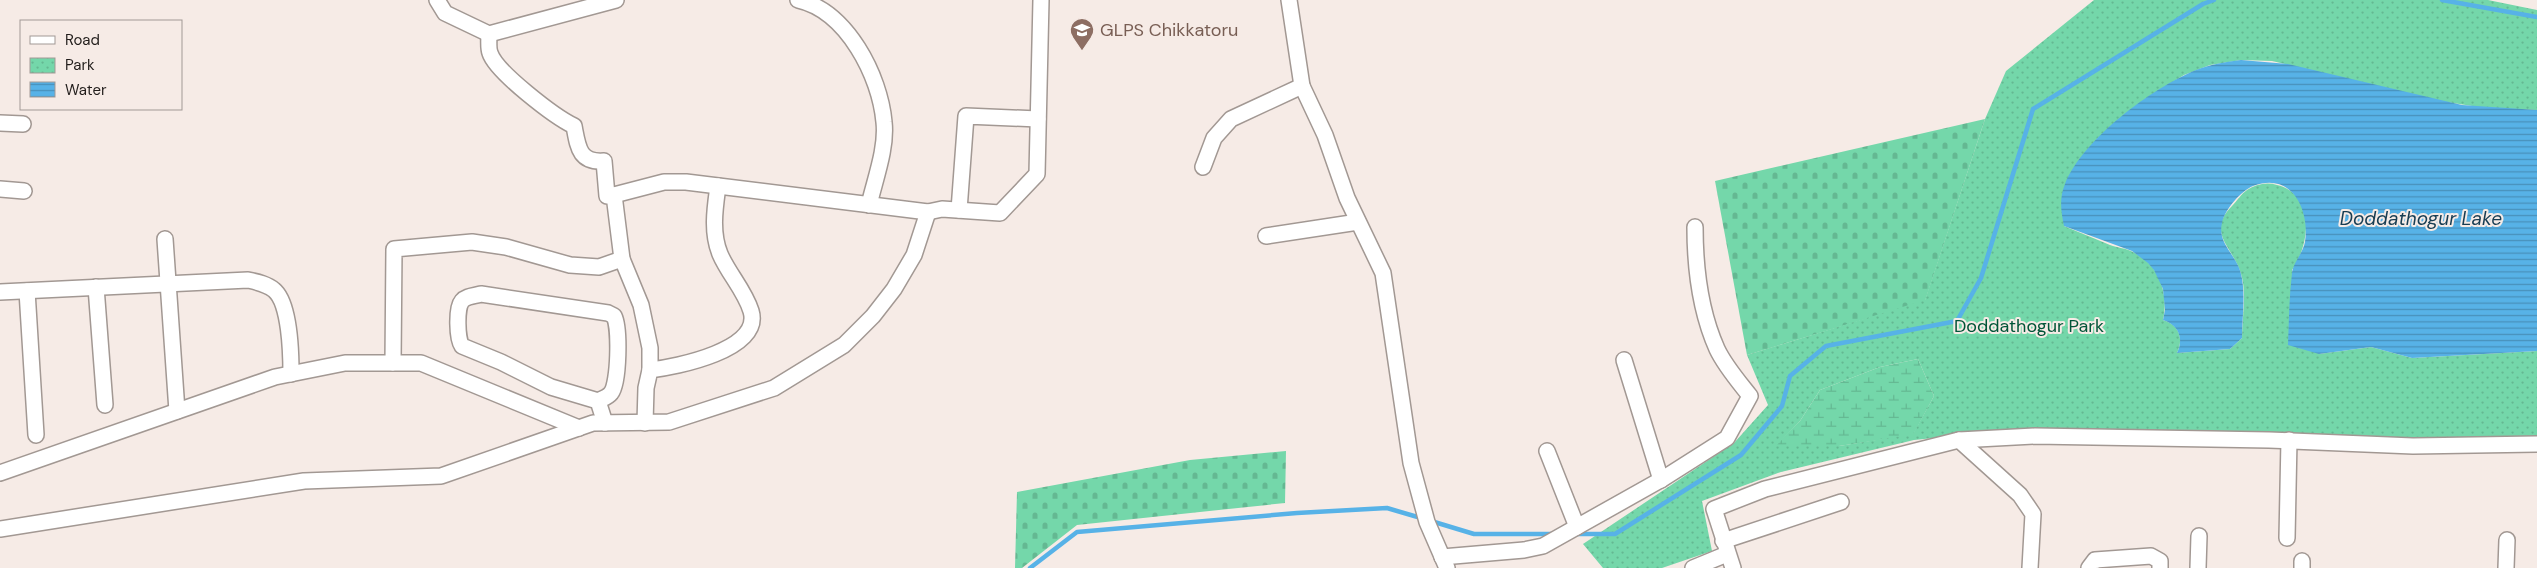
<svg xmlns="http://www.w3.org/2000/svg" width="2537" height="568" font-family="'DM Sans',sans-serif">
<defs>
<pattern id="wetland-marsh" width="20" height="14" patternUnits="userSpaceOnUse" patternTransform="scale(1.25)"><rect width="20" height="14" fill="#74d7aa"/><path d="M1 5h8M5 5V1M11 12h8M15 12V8" fill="none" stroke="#64b892"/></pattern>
<pattern id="cemetery-stones" width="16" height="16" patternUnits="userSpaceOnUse" patternTransform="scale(1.25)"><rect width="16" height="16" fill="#74d7aa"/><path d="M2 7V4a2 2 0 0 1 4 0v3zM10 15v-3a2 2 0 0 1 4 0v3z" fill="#64b892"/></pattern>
<pattern id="park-dots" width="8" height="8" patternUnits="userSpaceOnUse" patternTransform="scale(1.25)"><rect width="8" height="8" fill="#74d7aa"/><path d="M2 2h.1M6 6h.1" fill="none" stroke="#64b892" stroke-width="1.8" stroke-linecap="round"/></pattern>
<pattern id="water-rules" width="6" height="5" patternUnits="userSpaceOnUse" patternTransform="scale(1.25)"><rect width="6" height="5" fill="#57b2e7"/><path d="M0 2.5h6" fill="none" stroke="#4890ba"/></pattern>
</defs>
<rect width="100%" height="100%" fill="#f6ebe6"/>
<polygon fill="url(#wetland-marsh)" points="1918,359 1934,396 1913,435 1839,446 1775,446 1800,421 1820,390 1880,367"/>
<g fill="url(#cemetery-stones)">
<polygon points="1985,119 1925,301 1747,355 1715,181"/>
<polygon points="1286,451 1285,503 1077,525 1022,568 1015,568 1017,492 1190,460"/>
</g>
<path fill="url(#park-dots)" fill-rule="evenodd" d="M 2094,0 L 2488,0 L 2537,10 L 2537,110 L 2485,108 L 2440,101 L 2272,61 L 2241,60 L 2210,65 L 2184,75 L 2144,100 L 2097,139 L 2075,168 L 2064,226 C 2079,232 2095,239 2110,245 C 2118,248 2126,248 2133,252 C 2159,264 2169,293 2163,320 C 2179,325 2184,338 2177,353 L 2230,349 L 2242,338 C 2242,318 2247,293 2241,274 C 2234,248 2205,233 2232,206 C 2237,201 2241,194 2247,190 C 2256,184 2267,182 2277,185 C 2316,194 2310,245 2292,270 L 2319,354 L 2371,347 L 2412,358 L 2537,351 L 2537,439 L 2477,440 L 1973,434 L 1914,440 L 1781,472 L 1702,501 L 1712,551 L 1662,568 L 1603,568 L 1583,544 L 1734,443 L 1768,405 L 1747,355 L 1925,300 L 1985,119 L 2006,71 ZM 1918,359 L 1934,396 L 1913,434 L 1839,446 L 1776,446 L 1800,421 L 1820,390 L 1880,367 Z"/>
<path fill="url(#water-rules)" d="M 2241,60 L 2288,64 L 2462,105 L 2537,110 L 2537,351 L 2412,358 L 2371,347 L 2319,354 L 2288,345 C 2289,321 2289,297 2292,273 C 2293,263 2303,253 2305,242 C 2310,210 2292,171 2253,186 C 2241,191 2225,209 2222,223 C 2217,244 2237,255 2241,274 C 2246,294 2242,318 2242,338 L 2230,349 L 2177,353 C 2184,339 2179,325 2163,320 L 2165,310 L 2163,289 L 2154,270 L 2148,263 L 2132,251 L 2064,226 C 2061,212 2059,198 2065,184 C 2083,139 2152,88 2196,70 C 2211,64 2226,62 2241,60 Z"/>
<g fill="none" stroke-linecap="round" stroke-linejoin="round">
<g stroke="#57b2e7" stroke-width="4.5">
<polyline points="2442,0 2537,17"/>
<polyline points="1431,521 1474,534 1554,534"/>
<polyline points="1575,534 1615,534 1741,455 1782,406 1790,376 1826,346 1957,321 1981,278 2033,109 2203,4 2214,0"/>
<polyline points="1030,568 1077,532 1297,513 1387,508 1421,518"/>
</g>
<g stroke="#a29893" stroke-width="18">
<g id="street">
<polyline points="437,0 445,13 489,34 616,0"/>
<path d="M 798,0 C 847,11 880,76 884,122 C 887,148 875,179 869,205"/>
<polyline points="1289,0 1302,86 1325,135 1347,198 1383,273 1411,463 1427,522 1447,568"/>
<path d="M 489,34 C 489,39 488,48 490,53 C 496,72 555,117 574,126 C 578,147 579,163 604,161 L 607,196 L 614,195 L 622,259 L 641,305 L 650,348 L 650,370"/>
<polyline points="0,123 23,124"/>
<polyline points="1203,167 1214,138 1231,119 1302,86"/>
<polyline points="0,189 24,191"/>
<polyline points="614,195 664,182 686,182 928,212 942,209 1000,213 1037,174 1041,0"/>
<polyline points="959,210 966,116 1038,119"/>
<polyline points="1266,236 1358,222"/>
<polyline points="165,239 177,411"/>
<polyline points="96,287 105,405"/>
<polyline points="27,291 36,435"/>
<path d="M 0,292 L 248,280 C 257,282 267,284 274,290 C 290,303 291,354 291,374"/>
<polyline points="1624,360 1661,480"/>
<polyline points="393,363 394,249 472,242 506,247 570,265 599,267 622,259"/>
<path d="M 598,401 C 602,399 608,397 611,393 C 619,383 620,328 614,316 L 608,313 L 481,294 C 474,296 466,296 462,301 C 456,308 457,339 462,346 L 501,362 L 551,387 L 598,401 L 605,423"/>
<path d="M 645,423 L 646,388 L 650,370 C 676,367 763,350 751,311 C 745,291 728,273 720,254 C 711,232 715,208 718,186"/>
<polyline points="1959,440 2020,495 2033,514 2030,568"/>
<polyline points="1547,451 1577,527"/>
<polyline points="0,473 275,377 345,363 421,363 579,428"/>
<polyline points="0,529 304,481 441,476 593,423 669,422 774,388 844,345 873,316 894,289 914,255 928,212"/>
<polyline points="2287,538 2289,440"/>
<polyline points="1723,541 1841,502"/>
<path d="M 1442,557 L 1524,550 L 1543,546 L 1664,478 L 1727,438 L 1750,396 C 1739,382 1725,366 1717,349 C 1700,311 1695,268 1695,227"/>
<polyline points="1693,568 1727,554"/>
<polyline points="1733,568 1714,509 1765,489 1959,440 2035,436 2269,440 2413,446 2537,444"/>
<polyline points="2089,568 2095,560 2151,556 2160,561 2160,568"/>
<polyline points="2198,568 2199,536"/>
<polyline points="2302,568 2302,561"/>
<polyline points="2506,568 2507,540"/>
</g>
</g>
<use href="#street" stroke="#fff" stroke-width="15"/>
</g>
<defs>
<g id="school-pin" transform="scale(1.25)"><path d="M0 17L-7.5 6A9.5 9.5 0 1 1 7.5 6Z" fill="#8d6e63" stroke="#f6ebe6"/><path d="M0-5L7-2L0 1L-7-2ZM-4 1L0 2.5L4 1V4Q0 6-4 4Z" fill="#fff"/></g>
</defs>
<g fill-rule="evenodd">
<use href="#school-pin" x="1082" y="30"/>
</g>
<g text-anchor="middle" stroke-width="4" stroke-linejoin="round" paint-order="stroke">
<g font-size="18" fill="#785e54" stroke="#f6ebe6" text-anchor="start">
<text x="1100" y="36">GLPS Chikkatoru</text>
</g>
<g font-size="18" fill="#005538" stroke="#f6ebe6">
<text x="2029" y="332">Doddathogur Park</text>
</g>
<g font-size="19" font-style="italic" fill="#173d53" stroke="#f6ebe6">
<text x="2421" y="225">Doddathogur Lake</text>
</g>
</g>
<rect x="20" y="20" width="162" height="90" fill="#f6ebe6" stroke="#a19995"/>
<rect x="30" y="36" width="25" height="8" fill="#ffffff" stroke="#a19995"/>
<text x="65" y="45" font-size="15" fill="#211d1b">Road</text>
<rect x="30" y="58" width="25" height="15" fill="url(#park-dots)" stroke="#a19995"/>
<text x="65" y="70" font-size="15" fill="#211d1b">Park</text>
<rect x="30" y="82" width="25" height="15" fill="url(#water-rules)" stroke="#a19995"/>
<text x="65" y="95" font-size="15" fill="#211d1b">Water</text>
</svg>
